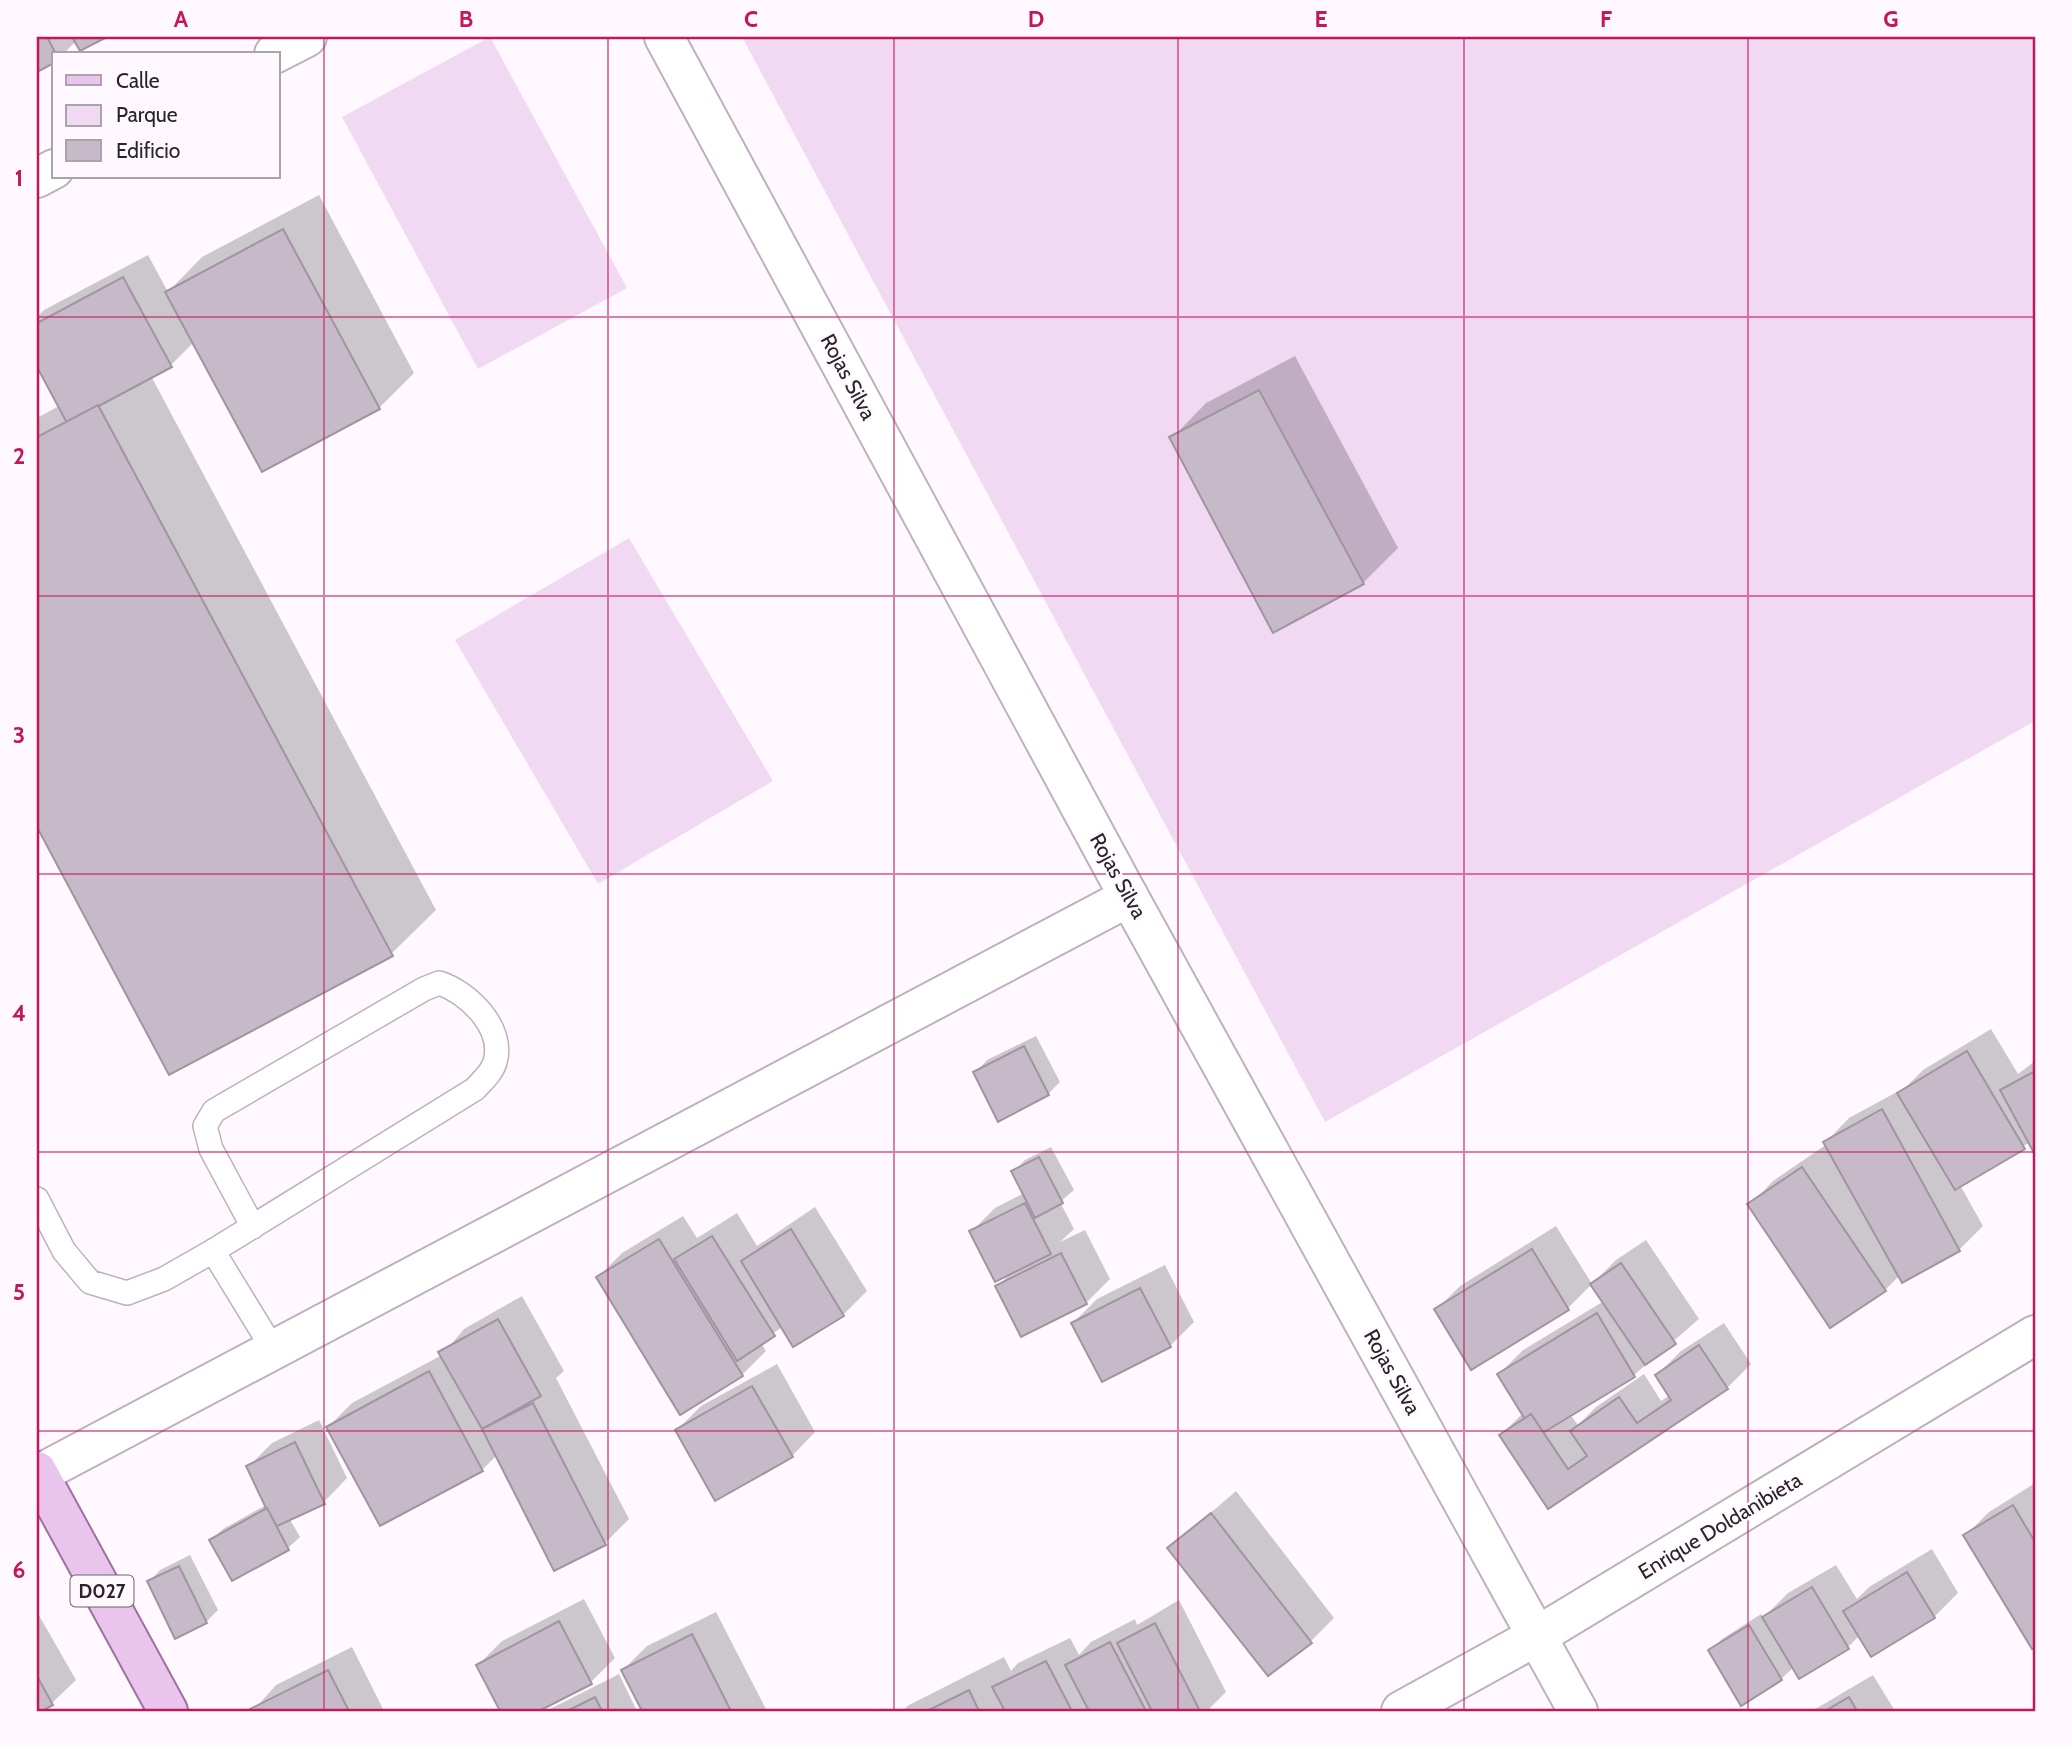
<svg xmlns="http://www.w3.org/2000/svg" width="2072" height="1748" font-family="Cabin,sans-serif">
<rect width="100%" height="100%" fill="#fff9ff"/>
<g fill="#f1d9f3">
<polygon points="490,37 627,288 478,369 342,117"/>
<polygon points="742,37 2035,37 2035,721 1325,1122"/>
<polygon points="629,538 773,781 598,884 455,640"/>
</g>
<g fill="#0003">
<polygon points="37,37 103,37 80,49 76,41 63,54 54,54 54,61 37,70"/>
<polygon points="319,195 414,373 379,408 194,342 171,365 151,376 436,910 391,954 170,1073 37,824 37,418 59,406 37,364 37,317 44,310 148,255 168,292 202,257"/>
<polygon points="1295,356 1398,548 1363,583 1172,438 1206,403"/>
<polygon points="1991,1029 2018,1074 2035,1061 2035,1151 2030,1142 1960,1185 1983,1226 1959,1250 1900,1275 1885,1290 1750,1205 1773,1181 1827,1144 1826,1142 1849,1118 1906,1087 1923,1070"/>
<polygon points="1036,1036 1060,1082 1048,1094 976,1072 987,1060"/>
<polygon points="1051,1147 1074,1190 1060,1202 1074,1229 1060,1242 1085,1230 1110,1279 1086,1303 998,1286 1011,1273 971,1232 995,1208 1024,1193 1013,1172 1025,1160"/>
<polygon points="815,1207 867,1291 843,1315 783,1326 761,1343 766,1351 742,1375 598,1277 622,1253 683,1216 697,1238 737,1213 757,1246"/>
<polygon points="1556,1226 1592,1284 1616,1260 1646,1240 1699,1319 1634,1375 1570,1414 1578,1425 1596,1407 1644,1374 1661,1401 1670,1395 1657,1375 1681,1351 1724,1323 1751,1364 1727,1388 1549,1507 1501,1435 1523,1413 1499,1374 1523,1350 1604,1301 1592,1284 1568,1308 1472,1367 1436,1310 1460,1286"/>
<polygon points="1165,1265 1194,1322 1170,1346 1073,1323 1097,1299"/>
<polygon points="522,1296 564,1371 556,1378 629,1519 605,1543 497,1455 482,1470 328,1427 352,1403 442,1355 464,1329"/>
<polygon points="777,1364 815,1432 792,1456 677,1430 701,1406"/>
<polygon points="319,1420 347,1478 324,1502 289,1518 300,1537 288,1548 233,1579 211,1540 223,1529 266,1505 248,1467 272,1443"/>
<polygon points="2035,1483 2035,1645 2033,1647 1965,1536 1989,1512"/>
<polygon points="1236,1491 1334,1618 1311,1641 1170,1548"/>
<polygon points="1932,1549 1958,1593 1934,1617 1860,1635 1848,1647 1794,1667 1781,1679 1710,1650 1722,1639 1761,1614 1763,1618 1788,1593 1836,1565 1857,1599 1869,1587"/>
<polygon points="190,1555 218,1610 206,1622 149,1582 160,1570"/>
<polygon points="584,1599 615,1658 591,1682 535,1711 502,1711 478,1665 502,1641"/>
<polygon points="1179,1600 1226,1692 1207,1711 902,1711 909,1705 1004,1657 1011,1671 1018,1663 1070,1638 1079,1655 1091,1642 1135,1619 1137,1625"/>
<polygon points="37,1612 76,1680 52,1703 39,1711"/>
<polygon points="716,1612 767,1711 644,1711 623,1670 647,1646"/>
<polygon points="352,1647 384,1711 253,1711 276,1685"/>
<polygon points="619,1674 637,1711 546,1711"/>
<polygon points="1873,1675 1895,1711 1812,1711"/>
</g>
<g fill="#c7bac8" stroke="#a094a1" stroke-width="2">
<polygon points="37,37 47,37 56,54 54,63 37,72"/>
<polygon points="72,37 107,37 80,51"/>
<polygon points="283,229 380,409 262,472 165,292"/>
<polygon points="123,277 172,367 67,423 37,367 37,323"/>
<polygon points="1259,390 1364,584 1273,633 1169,437"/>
<polygon points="98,405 393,956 169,1075 37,827 37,437"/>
<polygon points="1024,1046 1049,1095 998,1122 973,1072"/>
<polygon points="1967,1051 2025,1149 1955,1190 1897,1093"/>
<polygon points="2035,1071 2035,1155 2000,1090"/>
<polygon points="1882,1109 1960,1251 1902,1283 1823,1142"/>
<polygon points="1039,1157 1063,1203 1035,1218 1011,1171"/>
<polygon points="1802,1167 1886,1291 1830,1328 1747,1204"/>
<polygon points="1025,1203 1051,1254 995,1282 969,1231"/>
<polygon points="791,1229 844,1316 793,1347 741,1261"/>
<polygon points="712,1236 775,1336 737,1361 674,1259"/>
<polygon points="659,1239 743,1376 680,1415 596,1277"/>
<polygon points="1532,1249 1569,1310 1471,1370 1434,1309"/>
<polygon points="1061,1253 1087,1304 1021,1337 995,1286"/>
<polygon points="1621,1263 1676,1344 1645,1365 1590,1284"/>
<polygon points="1140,1288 1171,1347 1102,1382 1071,1323"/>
<polygon points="1597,1313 1635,1377 1536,1437 1497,1374"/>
<polygon points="498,1319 541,1396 482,1429 438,1352"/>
<polygon points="1699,1345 1728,1389 1548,1509 1499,1435 1531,1414 1568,1469 1587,1456 1570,1431 1619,1397 1637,1423 1671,1400 1655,1375"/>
<polygon points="429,1371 483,1471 380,1526 326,1427"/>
<polygon points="752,1386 793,1457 715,1501 675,1430"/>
<polygon points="533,1403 606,1545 554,1571 482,1429"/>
<polygon points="295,1442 325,1504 275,1527 246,1466"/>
<polygon points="2013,1505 2035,1542 2035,1648 2032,1649 1963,1535"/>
<polygon points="267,1508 289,1550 232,1581 209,1540"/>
<polygon points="1211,1513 1312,1643 1268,1676 1167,1548"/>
<polygon points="179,1566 207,1623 175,1639 147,1581"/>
<polygon points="1907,1572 1935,1618 1871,1657 1843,1611"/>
<polygon points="1812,1587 1849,1649 1799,1679 1762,1617"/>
<polygon points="559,1621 592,1684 539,1711 500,1711 476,1665"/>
<polygon points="1155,1623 1200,1711 1152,1711 1117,1643"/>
<polygon points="1749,1625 1782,1680 1741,1706 1708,1650"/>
<polygon points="692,1634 731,1711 642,1711 621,1670"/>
<polygon points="1110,1642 1146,1711 1089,1711 1065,1665"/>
<polygon points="1046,1661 1072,1711 1005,1711 992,1687"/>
<polygon points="328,1670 349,1711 251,1711 250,1709"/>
<polygon points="37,1676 53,1705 42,1711 37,1711"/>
<polygon points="969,1690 979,1711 927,1711"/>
<polygon points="595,1697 602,1711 567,1711"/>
<polygon points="1849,1697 1857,1711 1825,1711"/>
</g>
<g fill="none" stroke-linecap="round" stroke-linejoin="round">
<g stroke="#beb1bf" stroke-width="26">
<g id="service">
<path d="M 37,1199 L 64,1251 L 90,1282 L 127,1293 L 164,1279 L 213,1251 L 475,1089 C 482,1081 492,1073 495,1062 C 505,1028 468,992 439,983 L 424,989 L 214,1111 L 205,1126 L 211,1149 L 253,1227"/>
<polyline points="213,1251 273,1349"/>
</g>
</g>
<g stroke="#beb1bf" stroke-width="42">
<g id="minor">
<polyline points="664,37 1129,897 1578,1711"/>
<polyline points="274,54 307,37"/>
<polyline points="37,178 54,169"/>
<polyline points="37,1475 1129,897"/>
<polyline points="1401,1711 1537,1636 2035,1335"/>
</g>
</g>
<g stroke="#9c729f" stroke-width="42">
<polyline id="primary" points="37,1471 168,1711"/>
</g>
<use href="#service" stroke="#fff" stroke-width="23"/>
<use href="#minor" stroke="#fff" stroke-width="38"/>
<use href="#primary" stroke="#e9c4ec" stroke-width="38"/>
</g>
<path fill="none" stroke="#c2185b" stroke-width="2" stroke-opacity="0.55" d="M 324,37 L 324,1711M 608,37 L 608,1711M 894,37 L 894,1711M 1178,37 L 1178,1711M 1464,37 L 1464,1711M 1748,37 L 1748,1711M 37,317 L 2035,317M 37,596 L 2035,596M 37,874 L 2035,874M 37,1152 L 2035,1152M 37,1431 L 2035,1431"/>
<g text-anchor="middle" stroke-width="5" stroke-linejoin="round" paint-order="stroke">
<rect fill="#fff9ff" stroke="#696469" stroke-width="2" x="70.5" y="1575.5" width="63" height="31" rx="5"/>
<g font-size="19" font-weight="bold" fill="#292429">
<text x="102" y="1598">D027</text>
</g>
<g font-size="21" fill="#292429" stroke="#fff9ff">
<text transform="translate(848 377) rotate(62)" y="7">Rojas Silva</text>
<text transform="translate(1118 876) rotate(61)" y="7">Rojas Silva</text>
<text transform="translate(1392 1372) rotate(61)" y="7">Rojas Silva</text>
<text transform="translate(1720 1526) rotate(-31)" y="7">Enrique Doldanibieta</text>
</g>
</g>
<rect width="2072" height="1748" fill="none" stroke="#fff9ff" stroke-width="77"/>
<rect x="52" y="52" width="228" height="126" fill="#fff9ff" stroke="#a9a4a9" stroke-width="2"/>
<rect x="66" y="75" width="35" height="10" fill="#e9c4ec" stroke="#a9a4a9" stroke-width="2"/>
<text x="116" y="88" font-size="21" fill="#292429">Calle</text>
<rect x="66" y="105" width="35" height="21" fill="#f1d9f3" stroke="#a9a4a9" stroke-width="2"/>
<text x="116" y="122" font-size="21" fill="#292429">Parque</text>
<rect x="66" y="140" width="35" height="21" fill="#c7bac8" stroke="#a9a4a9" stroke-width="2"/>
<text x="116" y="158" font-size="21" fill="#292429">Edificio</text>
<rect x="38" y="38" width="1996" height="1672" fill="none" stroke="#c2185b" stroke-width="2.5"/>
<g font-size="23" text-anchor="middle" font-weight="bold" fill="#c2185b">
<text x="181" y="27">A</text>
<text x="466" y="27">B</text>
<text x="751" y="27">C</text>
<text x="1036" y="27">D</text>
<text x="1321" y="27">E</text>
<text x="1606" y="27">F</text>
<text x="1891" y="27">G</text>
<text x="19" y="186">1</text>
<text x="19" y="464">2</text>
<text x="19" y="743">3</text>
<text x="19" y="1021">4</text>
<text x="19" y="1300">5</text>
<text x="19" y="1578">6</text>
</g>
</svg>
